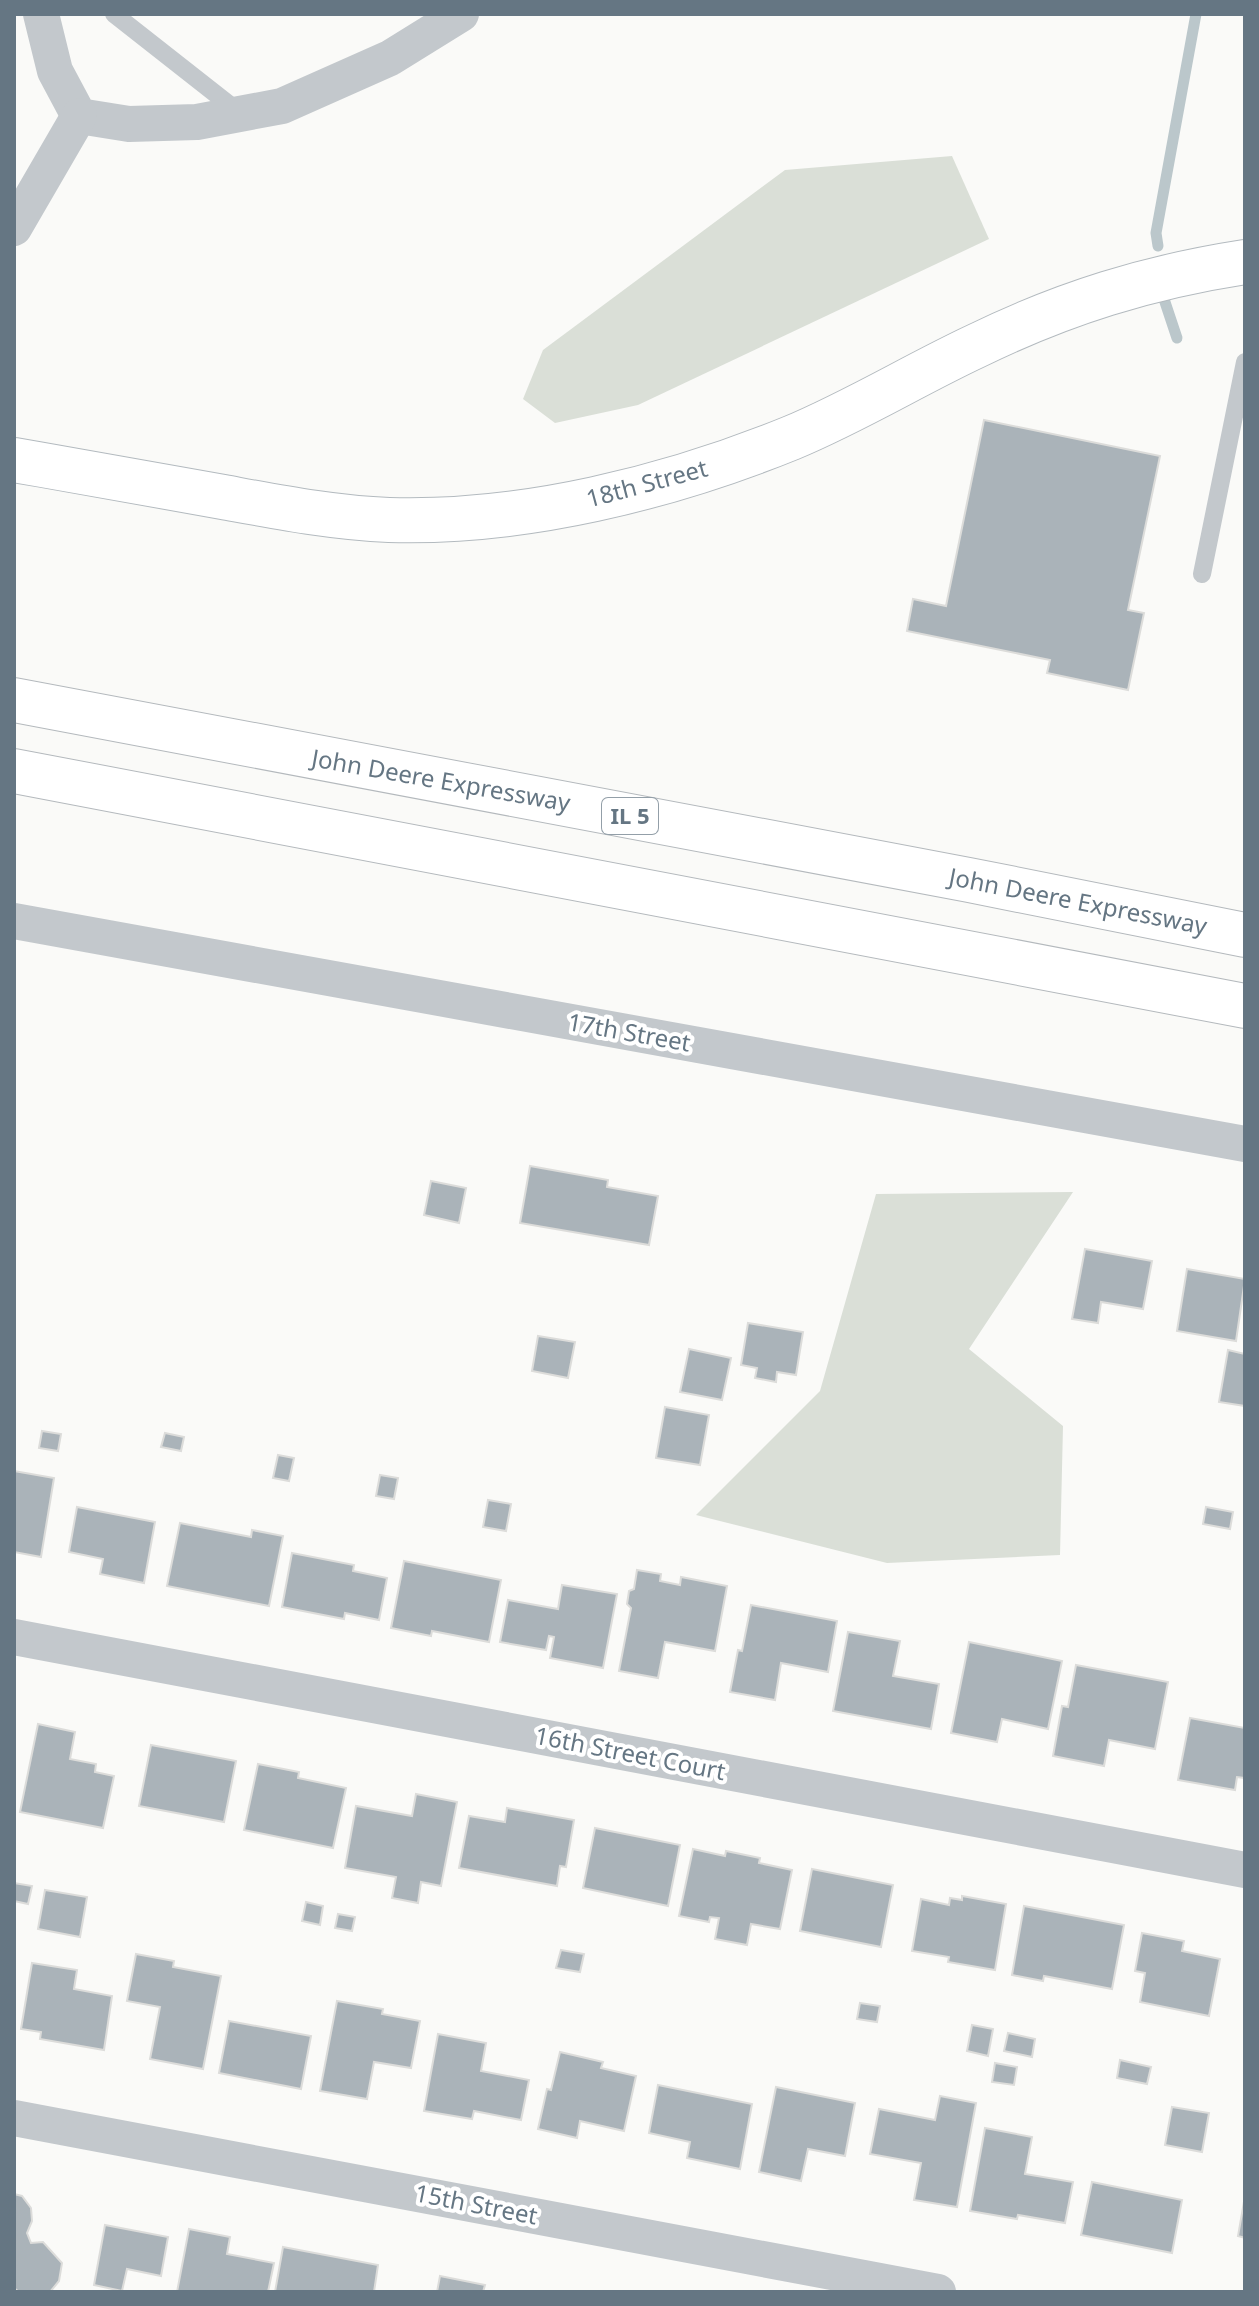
<svg xmlns="http://www.w3.org/2000/svg" width="1259" height="2306" font-family="'Noto Sans',sans-serif">
<rect width="100%" height="100%" fill="#fafaf8"/>
<g fill="#dadfd7">
<polygon points="952,156 989,239 638,405 555,423 523,399 543,350 785,170"/>
<polygon points="1073,1192 969,1349 1063,1426 1060,1555 887,1563 696,1515 820,1391 876,1194"/>
</g>
<g fill="none" stroke-linecap="round" stroke-linejoin="round">
<g stroke="#bbc7cb" stroke-width="11">
<polyline points="1158,246 1156,233 1196,14"/>
<polyline points="1165,302 1177,338"/>
</g>
</g>
<g fill="#aab3b9" stroke="#dcdcda" stroke-width="2">
<polygon points="984,420 1160,456 1128,610 1144,613 1128,690 1047,673 1050,660 907,631 913,599 946,606"/>
<polygon points="530,1166 608,1180 607,1187 658,1196 649,1245 520,1223"/>
<polygon points="431,1181 466,1188 459,1223 424,1215"/>
<polygon points="1085,1249 1152,1261 1143,1309 1101,1302 1098,1323 1072,1319"/>
<polygon points="1187,1269 1245,1279 1236,1341 1177,1331"/>
<polygon points="748,1323 803,1332 796,1375 777,1372 776,1382 755,1378 757,1368 741,1365"/>
<polygon points="538,1336 575,1342 568,1378 532,1371"/>
<polygon points="689,1349 731,1358 722,1400 680,1392"/>
<polygon points="1228,1350 1245,1354 1245,1406 1219,1402"/>
<polygon points="665,1407 709,1415 700,1465 656,1458"/>
<polygon points="42,1431 61,1434 58,1451 39,1448"/>
<polygon points="165,1433 184,1437 181,1451 161,1447"/>
<polygon points="278,1455 294,1458 289,1481 273,1478"/>
<polygon points="14,1471 54,1478 41,1557 14,1552"/>
<polygon points="380,1475 398,1478 394,1499 376,1496"/>
<polygon points="488,1500 511,1504 506,1531 483,1527"/>
<polygon points="77,1507 155,1522 144,1583 100,1574 103,1559 69,1552"/>
<polygon points="1206,1507 1233,1512 1230,1529 1203,1524"/>
<polygon points="180,1523 251,1537 252,1530 283,1536 269,1606 167,1586"/>
<polygon points="292,1553 354,1565 353,1571 387,1578 379,1620 345,1613 344,1619 282,1607"/>
<polygon points="404,1561 501,1580 489,1642 432,1631 431,1636 391,1628"/>
<polygon points="637,1570 661,1574 660,1581 680,1585 681,1577 727,1586 715,1651 665,1642 658,1678 619,1671 631,1608 627,1604 629,1591 634,1589"/>
<polygon points="562,1585 617,1594 603,1668 550,1658 554,1637 549,1636 546,1650 500,1642 508,1600 558,1609"/>
<polygon points="751,1605 837,1621 828,1672 781,1663 775,1700 730,1692 738,1650 742,1651"/>
<polygon points="848,1632 900,1641 893,1676 939,1684 931,1729 833,1711"/>
<polygon points="969,1642 1062,1661 1048,1729 1002,1719 997,1742 951,1733"/>
<polygon points="1076,1665 1168,1682 1155,1749 1109,1740 1104,1766 1053,1756 1062,1706 1068,1707"/>
<polygon points="1190,1718 1245,1728 1245,1778 1237,1777 1235,1790 1178,1780"/>
<polygon points="38,1724 75,1732 70,1759 96,1764 95,1772 114,1776 103,1828 20,1812"/>
<polygon points="151,1745 236,1761 224,1822 139,1806"/>
<polygon points="258,1764 299,1772 298,1778 346,1788 333,1848 244,1830"/>
<polygon points="416,1794 457,1802 441,1886 421,1882 418,1903 392,1898 396,1877 345,1868 356,1806 412,1816"/>
<polygon points="507,1808 574,1820 566,1867 560,1866 557,1886 459,1868 469,1816 505,1822"/>
<polygon points="595,1828 680,1845 668,1906 583,1888"/>
<polygon points="693,1849 725,1856 726,1851 760,1858 759,1863 792,1870 780,1929 751,1924 747,1945 715,1939 719,1918 710,1917 709,1922 679,1916"/>
<polygon points="812,1869 893,1885 881,1947 800,1931"/>
<polygon points="14,1883 32,1886 28,1904 14,1901"/>
<polygon points="45,1890 87,1897 80,1937 38,1929"/>
<polygon points="962,1896 1006,1904 995,1970 948,1962 949,1957 912,1951 921,1899 949,1905 950,1898 962,1900"/>
<polygon points="306,1902 323,1906 320,1925 302,1921"/>
<polygon points="1024,1906 1124,1925 1112,1989 1044,1976 1043,1981 1012,1975"/>
<polygon points="338,1914 355,1917 352,1931 335,1928"/>
<polygon points="1142,1933 1184,1941 1182,1951 1220,1959 1209,2016 1140,2002 1145,1973 1135,1971"/>
<polygon points="561,1950 584,1954 580,1972 556,1968"/>
<polygon points="136,1954 174,1961 173,1967 221,1976 203,2069 150,2059 160,2007 127,2001"/>
<polygon points="32,1963 77,1970 74,1989 112,1996 104,2050 40,2039 41,2032 21,2029"/>
<polygon points="337,2001 383,2009 382,2014 420,2021 411,2068 374,2062 367,2099 320,2091"/>
<polygon points="860,2003 880,2006 877,2022 857,2019"/>
<polygon points="229,2021 311,2036 301,2089 219,2073"/>
<polygon points="972,2025 993,2029 988,2056 967,2051"/>
<polygon points="1008,2033 1035,2039 1032,2057 1004,2051"/>
<polygon points="438,2034 486,2043 481,2071 529,2080 521,2120 474,2111 472,2119 424,2111"/>
<polygon points="560,2052 603,2062 601,2068 636,2076 624,2131 580,2121 577,2138 538,2129 547,2089 551,2090"/>
<polygon points="1120,2060 1151,2067 1147,2084 1117,2078"/>
<polygon points="995,2063 1017,2067 1014,2085 992,2082"/>
<polygon points="658,2085 752,2104 740,2169 687,2158 690,2142 649,2133"/>
<polygon points="776,2087 855,2103 845,2156 808,2149 801,2181 759,2172"/>
<polygon points="940,2096 976,2103 957,2207 914,2200 921,2163 870,2154 879,2109 935,2120"/>
<polygon points="1172,2107 1209,2113 1202,2152 1165,2145"/>
<polygon points="985,2128 1032,2137 1025,2174 1073,2182 1065,2223 1018,2215 1017,2219 970,2211"/>
<polygon points="1092,2182 1182,2200 1172,2253 1081,2235"/>
<polygon points="14,2194 22,2196 31,2208 32,2221 27,2233 31,2243 43,2242 62,2263 59,2281 50,2292 19,2292 14,2288"/>
<polygon points="1245,2196 1245,2238 1238,2236"/>
<polygon points="105,2225 168,2237 161,2276 127,2269 122,2291 94,2285"/>
<polygon points="189,2229 230,2237 227,2254 274,2263 268,2292 177,2292"/>
<polygon points="283,2247 378,2265 374,2292 275,2292"/>
<polygon points="440,2276 485,2285 483,2292 437,2292"/>
</g>
<g fill="none" stroke-linecap="round" stroke-linejoin="round">
<g stroke="#b3babf" stroke-width="46">
<path id="secondary" d="M 14,460 C 84,472 154,485 223,497 C 278,507 334,518 389,520 C 523,524 668,488 791,438 C 854,412 914,375 976,346 C 1064,303 1148,277 1245,262"/>
</g>
<g stroke="#b4b9bd" stroke-width="46">
<g id="highway">
<polyline points="14,700 969,880 1245,935"/>
<polyline points="14,771 1245,1006"/>
</g>
</g>
<g stroke="#c3c8cc" stroke-width="18">
<polyline points="114,14 240,113"/>
<polyline points="1202,574 1245,362"/>
</g>
<g stroke="#c3c8cc" stroke-width="36">
<polyline points="41,14 55,71 79,116 129,124 197,122 282,106 390,58 461,14"/>
<polyline points="14,228 79,116"/>
<polyline points="14,921 1245,1144"/>
<polyline points="14,1637 1245,1870"/>
<polyline points="14,2118 938,2292"/>
</g>
<use href="#secondary" stroke="#fff" stroke-width="44"/>
<use href="#highway" stroke="#fff" stroke-width="44"/>
</g>
<g text-anchor="middle" stroke-width="8" stroke-linejoin="round" paint-order="stroke">
<rect fill="#fff" stroke="#939fa8" stroke-width="2" x="602" y="798" width="56" height="36" rx="6"/>
<g font-size="22" font-weight="bold" fill="#657683">
<text x="630" y="824">IL 5</text>
</g>
<g font-size="24" fill="#657683" stroke="#fff">
<text transform="translate(647 484) rotate(-15)" y="8">18th Street</text>
<text transform="translate(441 781) rotate(10)" y="8">John Deere Expressway</text>
<text transform="translate(1078 902) rotate(11)" y="8">John Deere Expressway</text>
<text transform="translate(629 1033) rotate(10)" y="8">17th Street</text>
<text transform="translate(630 1754) rotate(11)" y="8">16th Street Court</text>
<text transform="translate(476 2205) rotate(11)" y="8">15th Street</text>
</g>
</g>
<rect width="1259" height="2306" fill="none" stroke="#657683" stroke-width="32"/>
</svg>
